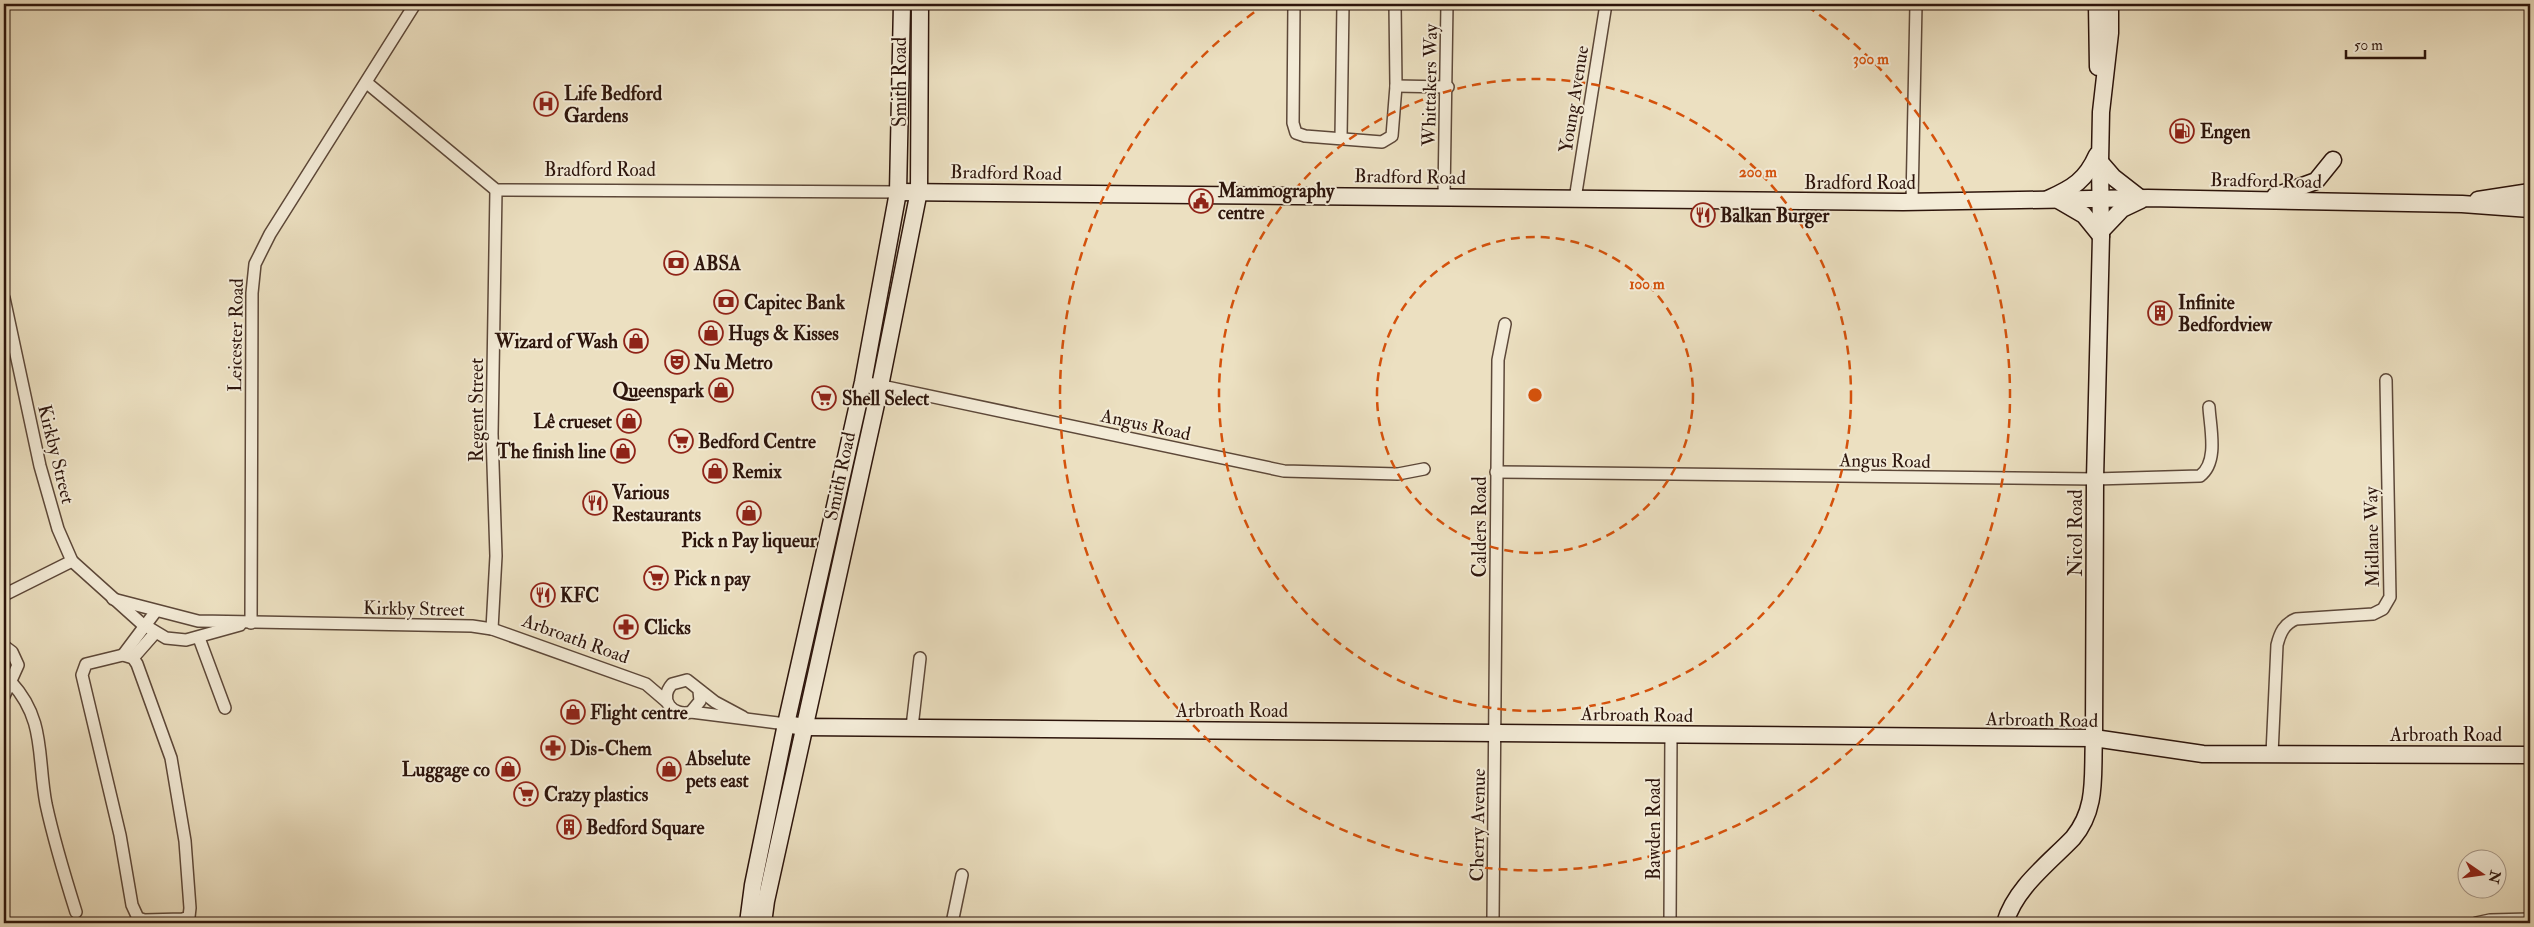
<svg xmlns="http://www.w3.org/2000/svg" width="2534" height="927" font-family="'IM FELL Double Pica',serif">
<rect width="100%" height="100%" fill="#ece0c1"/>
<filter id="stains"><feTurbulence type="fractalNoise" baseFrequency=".004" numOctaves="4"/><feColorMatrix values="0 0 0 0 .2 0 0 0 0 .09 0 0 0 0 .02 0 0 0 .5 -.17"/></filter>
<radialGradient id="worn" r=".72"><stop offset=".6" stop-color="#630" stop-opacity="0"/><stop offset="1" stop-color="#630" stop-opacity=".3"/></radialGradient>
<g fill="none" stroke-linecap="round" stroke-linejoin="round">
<g stroke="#5d4839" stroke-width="14">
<g id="street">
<polyline points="1294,4 1293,123 1296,133 1305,136 1382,142 1392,136 1396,86 1395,4"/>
<polyline points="367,83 496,190 898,192"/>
<polyline points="1396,86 1448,87"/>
<polyline points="1341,137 1343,4"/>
<polyline points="1444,196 1447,4"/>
<polyline points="1575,199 1606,4"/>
<polyline points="1912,202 1916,4"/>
<polyline points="4,298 40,466 58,529 72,561 141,623 166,638 186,640 240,625"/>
<polyline points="863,382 1284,471 1398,474 1424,469"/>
<path d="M 1496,472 L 2095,479 L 2200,476 C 2219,462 2210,427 2209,407"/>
<polyline points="4,595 72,561"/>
<polyline points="113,599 198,621 472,626 492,629 646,684 667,702"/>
<polyline points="251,623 252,293 255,264 270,234 415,4"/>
<polyline points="492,629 496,556 492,434 496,190"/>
<polyline points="199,638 225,708"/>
<polyline points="4,646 12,652 18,665 4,696"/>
<polygon points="123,655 133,658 137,664 171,758 185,841 190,908 189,917 183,919 144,920 138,918 132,905 120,835 82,675 86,664"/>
<polyline points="123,655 156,611"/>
<polyline points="133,658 155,633"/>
<path d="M 11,682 C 46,720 37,757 46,804 C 54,841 65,877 76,912"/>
<path d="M 699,691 L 700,701 L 691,712 C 673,717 658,700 672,684 L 687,680 L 715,702 L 743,717"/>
<polyline points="691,712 786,724"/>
<polyline points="912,727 920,658"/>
<path d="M 2272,754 L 2277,645 C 2280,633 2284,624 2296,619 L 2373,614 L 2383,609 L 2390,597 L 2386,380"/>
<polyline points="1493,918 1498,360 1505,324"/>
<polyline points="952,923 962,875"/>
<polyline points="1670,923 1671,734"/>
<polyline points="2476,923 2490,920 2530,919"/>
</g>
</g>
<g stroke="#2d150c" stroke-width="19">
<g id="secondary">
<polyline points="2097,4 2098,67"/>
<polyline points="2100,162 2113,177 2140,198"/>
<polyline points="898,192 1903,202 2148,198 2462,204 2530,209"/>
<polyline points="2275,196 2316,181 2333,160"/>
<path d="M 2048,199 C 2073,188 2086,180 2097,155"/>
<polyline points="2478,200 2530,192"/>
<polyline points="2060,201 2084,215 2101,236"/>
<polyline points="2101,231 2122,209 2141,200"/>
<polyline points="786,724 804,727 2094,738 2203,754 2530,755"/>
<polyline points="748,923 753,885 786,724 863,382 898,192 902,4"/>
<polyline points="763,923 766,901 880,386 919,191 920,4"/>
<path d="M 2005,923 C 2015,888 2049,863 2073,838 C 2098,808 2092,775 2094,738 L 2095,479 L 2101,236 L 2100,162 L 2101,112 L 2110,33 L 2110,4"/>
</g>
</g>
<use href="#street" stroke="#f3ebd7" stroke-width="11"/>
<use href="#secondary" stroke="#f3ebd7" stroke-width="16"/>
</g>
<g fill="none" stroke="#d5520c" stroke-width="2.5" stroke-dasharray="9 6">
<circle cx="1535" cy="395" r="158"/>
<circle cx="1535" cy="395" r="316"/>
<path d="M1807 6A475 475 0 1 1 1263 6"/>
</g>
<defs>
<g id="hospital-ring" transform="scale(1.25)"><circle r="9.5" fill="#f3ebd7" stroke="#8f2418" stroke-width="1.5"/><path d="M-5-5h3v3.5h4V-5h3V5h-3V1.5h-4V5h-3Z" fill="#8f2418"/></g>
<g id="fuel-ring" transform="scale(1.25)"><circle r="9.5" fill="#f3ebd7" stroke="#8f2418" stroke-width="1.5"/><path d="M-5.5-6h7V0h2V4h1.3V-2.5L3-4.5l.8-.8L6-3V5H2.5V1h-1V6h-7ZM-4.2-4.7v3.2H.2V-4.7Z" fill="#8f2418"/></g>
<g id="civic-ring" transform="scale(1.25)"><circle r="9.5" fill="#f3ebd7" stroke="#8f2418" stroke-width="1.5"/><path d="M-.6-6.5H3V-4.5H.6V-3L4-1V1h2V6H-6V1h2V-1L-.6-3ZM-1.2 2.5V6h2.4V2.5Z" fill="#8f2418"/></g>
<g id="restaurant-ring" transform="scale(1.25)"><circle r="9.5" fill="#f3ebd7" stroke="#8f2418" stroke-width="1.5"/><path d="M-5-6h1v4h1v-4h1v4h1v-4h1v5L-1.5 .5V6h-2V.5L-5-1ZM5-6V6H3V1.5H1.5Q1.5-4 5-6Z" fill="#8f2418"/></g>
<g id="bank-ring" transform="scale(1.25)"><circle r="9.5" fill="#f3ebd7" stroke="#8f2418" stroke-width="1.5"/><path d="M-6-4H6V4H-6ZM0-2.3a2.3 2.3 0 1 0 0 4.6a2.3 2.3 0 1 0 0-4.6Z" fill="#8f2418"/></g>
<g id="building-ring" transform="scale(1.25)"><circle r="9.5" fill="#f3ebd7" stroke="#8f2418" stroke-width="1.5"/><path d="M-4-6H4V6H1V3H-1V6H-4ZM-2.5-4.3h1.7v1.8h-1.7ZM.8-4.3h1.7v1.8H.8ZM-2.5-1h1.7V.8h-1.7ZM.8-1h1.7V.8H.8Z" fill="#8f2418"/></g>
<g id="shop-ring" transform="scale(1.25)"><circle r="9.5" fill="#f3ebd7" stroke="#8f2418" stroke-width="1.5"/><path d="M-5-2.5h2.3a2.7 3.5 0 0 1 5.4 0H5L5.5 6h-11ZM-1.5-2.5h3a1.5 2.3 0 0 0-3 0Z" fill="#8f2418"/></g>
<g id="theatre-ring" transform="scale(1.25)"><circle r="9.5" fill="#f3ebd7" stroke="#8f2418" stroke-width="1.5"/><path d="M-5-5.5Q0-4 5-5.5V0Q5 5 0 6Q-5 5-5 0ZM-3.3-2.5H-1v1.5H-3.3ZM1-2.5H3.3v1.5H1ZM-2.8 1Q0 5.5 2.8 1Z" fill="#8f2418"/></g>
<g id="supermarket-ring" transform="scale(1.25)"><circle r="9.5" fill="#f3ebd7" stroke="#8f2418" stroke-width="1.5"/><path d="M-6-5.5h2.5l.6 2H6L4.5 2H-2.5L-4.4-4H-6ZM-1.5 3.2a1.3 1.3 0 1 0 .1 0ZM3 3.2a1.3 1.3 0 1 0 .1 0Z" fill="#8f2418"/></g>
<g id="pharmacy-ring" transform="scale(1.25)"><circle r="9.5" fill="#f3ebd7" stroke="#8f2418" stroke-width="1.5"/><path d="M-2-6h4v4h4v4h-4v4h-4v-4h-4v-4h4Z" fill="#8f2418"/></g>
</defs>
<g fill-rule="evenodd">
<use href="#hospital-ring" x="546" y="104"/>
<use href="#fuel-ring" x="2182" y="131"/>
<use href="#civic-ring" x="1201" y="201"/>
<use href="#restaurant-ring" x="1703" y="215"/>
<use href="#bank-ring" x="676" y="263"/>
<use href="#bank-ring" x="726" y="302"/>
<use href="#building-ring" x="2160" y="313"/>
<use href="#shop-ring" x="711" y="333"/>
<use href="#shop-ring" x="636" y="341"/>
<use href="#theatre-ring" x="677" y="362"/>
<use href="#shop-ring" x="721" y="390"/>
<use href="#supermarket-ring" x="824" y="398"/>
<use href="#shop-ring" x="629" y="421"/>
<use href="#supermarket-ring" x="681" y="441"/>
<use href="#shop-ring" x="623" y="451"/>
<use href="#shop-ring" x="715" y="471"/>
<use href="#restaurant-ring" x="595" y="503"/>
<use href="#shop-ring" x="749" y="513"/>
<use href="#supermarket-ring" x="656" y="578"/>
<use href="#restaurant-ring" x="543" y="595"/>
<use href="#pharmacy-ring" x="626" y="627"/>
<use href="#shop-ring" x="573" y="712"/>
<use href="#pharmacy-ring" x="553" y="748"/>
<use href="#shop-ring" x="508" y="769"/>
<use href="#shop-ring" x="669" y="769"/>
<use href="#supermarket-ring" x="526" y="794"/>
<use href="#building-ring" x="569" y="827"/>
</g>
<g text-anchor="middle" stroke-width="4" stroke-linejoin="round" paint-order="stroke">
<g font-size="19" fill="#2d150c" stroke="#f3ebd7">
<text transform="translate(899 82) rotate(-90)" y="7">Smith Road</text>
<text transform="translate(1429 85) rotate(-89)" y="7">Whittakers Way</text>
<text transform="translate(1573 99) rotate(-81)" y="7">Young Avenue</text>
<text x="600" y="176">Bradford Road</text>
<text transform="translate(1006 172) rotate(1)" y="7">Bradford Road</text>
<text transform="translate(1410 176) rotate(1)" y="7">Bradford Road</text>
<text transform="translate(2266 180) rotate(1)" y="7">Bradford Road</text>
<text x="1860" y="189">Bradford Road</text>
<text transform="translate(235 335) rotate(-89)" y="7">Leicester Road</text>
<text transform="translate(476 410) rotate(-90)" y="7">Regent Street</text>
<text transform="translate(1146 424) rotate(12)" y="7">Angus Road</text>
<text transform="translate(57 454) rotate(76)" y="7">Kirkby Street</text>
<text transform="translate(1885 460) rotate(1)" y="7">Angus Road</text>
<text transform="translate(839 476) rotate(-78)" y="7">Smith Road</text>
<text transform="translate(1479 527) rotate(-90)" y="7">Calders Road</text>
<text transform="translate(2075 533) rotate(-90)" y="7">Nicol Road</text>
<text transform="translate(2371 537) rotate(-91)" y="7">Midlane Way</text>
<text transform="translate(414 608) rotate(1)" y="7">Kirkby Street</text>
<text transform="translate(576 638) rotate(20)" y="7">Arbroath Road</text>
<text x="1232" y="717">Arbroath Road</text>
<text transform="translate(1637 714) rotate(1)" y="7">Arbroath Road</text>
<text transform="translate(2042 719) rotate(1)" y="7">Arbroath Road</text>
<text x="2446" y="741">Arbroath Road</text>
<text transform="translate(1477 825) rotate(-89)" y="7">Cherry Avenue</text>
<text transform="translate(1653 829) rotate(-90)" y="7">Bawden Road</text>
</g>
<g font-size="19" font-weight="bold" fill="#2d150c" stroke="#f3ebd7" text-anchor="start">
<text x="564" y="100">Life Bedford<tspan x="564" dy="22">Gardens</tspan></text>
<text x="2200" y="138">Engen</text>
<text x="1218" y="197">Mammography<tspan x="1218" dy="22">centre</tspan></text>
<text x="1720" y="222">Balkan Burger</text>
<text x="694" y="270">ABSA</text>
<text x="744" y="309">Capitec Bank</text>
<text x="2178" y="309">Infinite<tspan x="2178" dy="22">Bedfordview</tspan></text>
<text x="728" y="340">Hugs &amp; Kisses</text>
<text x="618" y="348" text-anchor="end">Wizard of Wash</text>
<text x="694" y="369">Nu Metro</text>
<text x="704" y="397" text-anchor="end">Queenspark</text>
<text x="842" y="405">Shell Select</text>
<text x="612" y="428" text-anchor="end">Lê crueset</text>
<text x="698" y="448">Bedford Centre</text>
<text x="606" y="458" text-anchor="end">The finish line</text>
<text x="732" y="478">Remix</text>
<text x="612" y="499">Various<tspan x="612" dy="22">Restaurants</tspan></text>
<text x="749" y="547" text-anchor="middle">Pick n Pay liqueur</text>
<text x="674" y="585">Pick n pay</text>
<text x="560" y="602">KFC</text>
<text x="644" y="634">Clicks</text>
<text x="590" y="719">Flight centre</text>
<text x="570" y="755">Dis-Chem</text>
<text x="686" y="765">Abselute<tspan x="686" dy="22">pets east</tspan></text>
<text x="490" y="776" text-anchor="end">Luggage co</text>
<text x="544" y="801">Crazy plastics</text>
<text x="586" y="834">Bedford Square</text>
</g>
</g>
<circle cx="1535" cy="395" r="8" fill="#d5520c" stroke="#f3ebd7" stroke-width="2.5"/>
<g font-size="15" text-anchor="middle" font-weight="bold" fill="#d5520c" stroke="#f3ebd7" stroke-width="4" stroke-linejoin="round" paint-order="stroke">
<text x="1871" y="64">300 m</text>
<text x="1758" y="177">200 m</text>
<text x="1647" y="289">100 m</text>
</g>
<rect width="2534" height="927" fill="none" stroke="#ece0c1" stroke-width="20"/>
<rect x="5" y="5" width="2524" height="917" fill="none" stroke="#2d150c" stroke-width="2.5"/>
<rect x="10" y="10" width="2514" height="907" fill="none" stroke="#2d150c"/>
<g transform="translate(2482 874) rotate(103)"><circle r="24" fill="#f3ebd7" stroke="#a49586"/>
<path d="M0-4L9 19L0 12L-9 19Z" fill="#8f2418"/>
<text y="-8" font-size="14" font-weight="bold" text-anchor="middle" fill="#2d150c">N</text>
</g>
<path d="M2346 50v8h79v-8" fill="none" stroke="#2d150c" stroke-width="2.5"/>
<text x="2354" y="50" font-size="15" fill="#2d150c" stroke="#f3ebd7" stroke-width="4" paint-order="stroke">50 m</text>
<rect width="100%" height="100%" filter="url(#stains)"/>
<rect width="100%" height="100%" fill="url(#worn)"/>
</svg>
